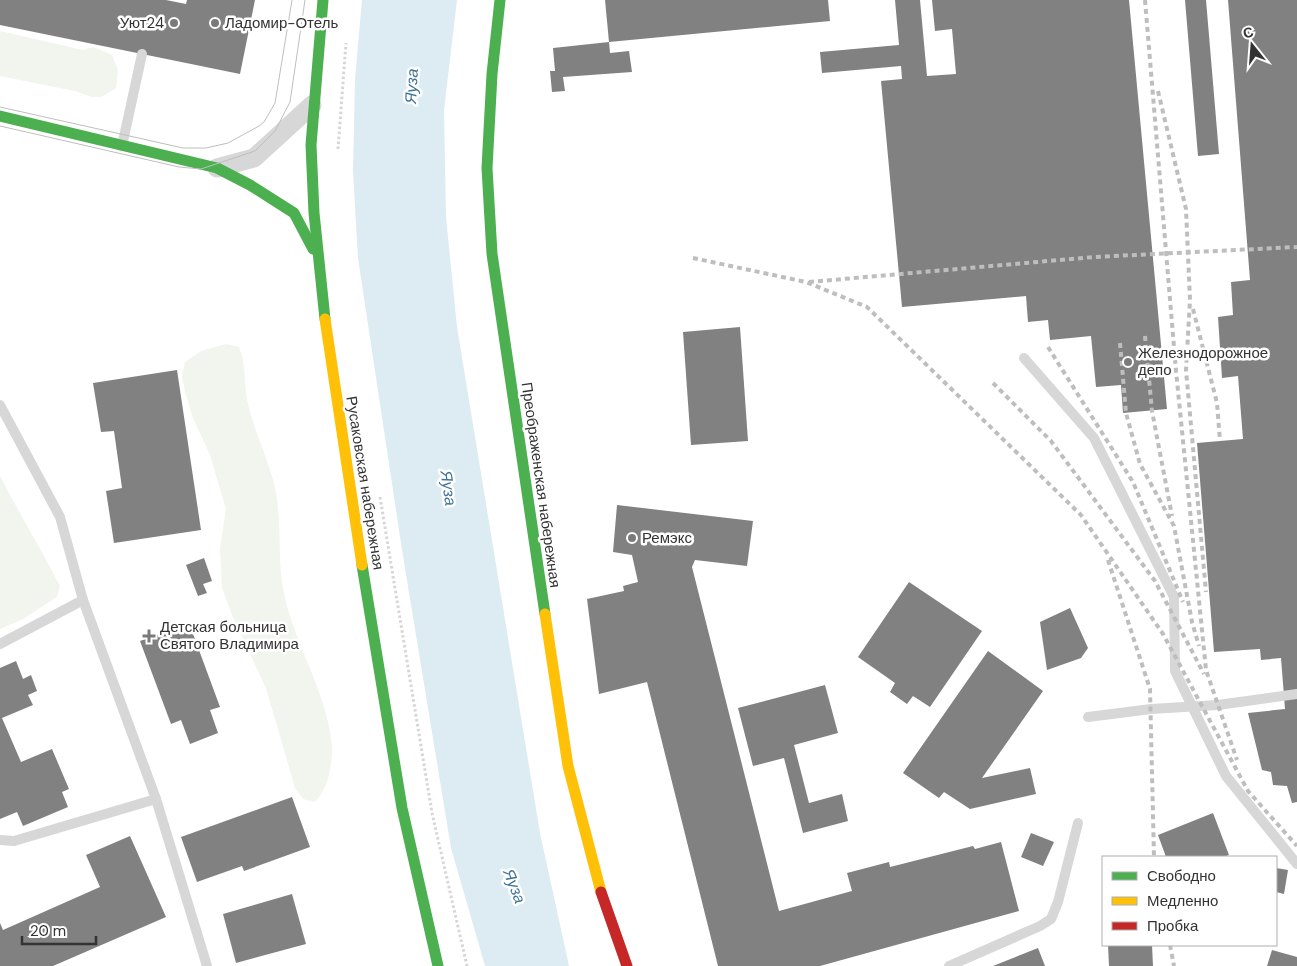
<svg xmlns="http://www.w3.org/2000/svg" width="1297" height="966" font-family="'DM Sans',sans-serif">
<rect width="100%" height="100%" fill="#fff"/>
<g fill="#f1f5ed">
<polygon points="0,31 83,50 93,47 112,55 118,71 116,88 101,97 92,97 75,91 0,76"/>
<path d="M 226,344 L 239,347 C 246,364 244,381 247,399 C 253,431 270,461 276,493 C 282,525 277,561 284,594 C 295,644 324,688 331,738 C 334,759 330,786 315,802 L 303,799 L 295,788 L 266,688 L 232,615 L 222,588 L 220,548 L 226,509 L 210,455 L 193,418 L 185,392 L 182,376 L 185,362 L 201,351 Z"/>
<path d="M 0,476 C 19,513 41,549 60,586 L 57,597 L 23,619 L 0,629 Z"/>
</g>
<polygon fill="#ddebf3" points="362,0 457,0 444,110 446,217 457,327 540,833 569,966 485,966 451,848 402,550 358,258 353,171 355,79"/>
<g fill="#818181">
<polygon points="0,0 166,0 186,4 187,0 255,0 240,74 0,25"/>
<polygon points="605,0 828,0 830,21 609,42"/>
<polygon points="895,0 920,0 927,76 956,74 952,29 935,31 932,0 1129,0 1167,409 1123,413 1121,385 1096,387 1091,336 1050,340 1048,320 1028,322 1026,296 902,307 881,81 902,79 901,66 822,73 820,52 899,45"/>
<polygon points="1185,0 1206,0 1219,154 1198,156"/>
<polygon points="1228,0 1297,0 1297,802 1292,803 1287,786 1273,785 1271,772 1262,770 1248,713 1285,709 1281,658 1261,660 1260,649 1214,652 1197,443 1243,439 1238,376 1222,378 1218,317 1233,315 1231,282 1250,280"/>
<polygon points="609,42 610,53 629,51 632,72 563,77 565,91 552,92 550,71 555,71 553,48"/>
<polygon points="740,327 748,441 691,445 683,332"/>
<polygon points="177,370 201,530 114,543 106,491 122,488 114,431 101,432 93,383"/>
<polygon points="617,505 753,521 747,566 695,560 692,567 779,911 852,891 847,873 889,862 890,867 973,846 975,849 1001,842 1019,911 820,966 718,966 647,682 599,694 587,599 624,591 623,586 638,582 632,555 613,552"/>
<polygon points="204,558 212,581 203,584 207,593 198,596 186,565"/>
<polygon points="909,582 982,631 930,707 913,696 907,704 890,692 895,683 858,657"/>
<polygon points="1070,608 1088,648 1081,658 1047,670 1040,622"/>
<polygon points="189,623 220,707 210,710 218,733 190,744 181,720 171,724 140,641"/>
<polygon points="988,651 1043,691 982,778 1030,768 1036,794 970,809 944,792 939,798 903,773"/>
<polygon points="16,661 23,679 31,675 37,691 28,695 33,705 2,718 21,762 52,749 69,789 62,792 68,807 23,826 17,812 0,819 0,668"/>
<polygon points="825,685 838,733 794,745 809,803 842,794 848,821 803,833 784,758 753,766 738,708"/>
<polygon points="292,797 310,847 244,871 242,866 197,882 181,837"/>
<polygon points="1213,813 1229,855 1223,857 1166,857 1158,835"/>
<polygon points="1031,833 1054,842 1043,866 1021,857"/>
<polygon points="130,836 166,917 53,966 0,966 0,923 3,930 100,887 86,855"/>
<polygon points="1276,868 1288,870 1284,894 1276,892"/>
<polygon points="292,894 306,944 236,963 223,914"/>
<polygon points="1108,945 1152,945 1153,966 1109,966"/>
<polygon points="1038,948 1045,966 993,966"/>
<polygon points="1272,950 1297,957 1297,966 1267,966"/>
</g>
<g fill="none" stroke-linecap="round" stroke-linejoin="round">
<g stroke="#d6d6d6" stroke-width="3" stroke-dasharray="2.5 2.5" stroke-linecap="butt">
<polyline points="338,149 346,43"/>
<polyline points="380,497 432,813 467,966"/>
</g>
<g stroke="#d7d7d7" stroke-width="10">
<polyline points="122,146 142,54"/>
<polyline points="1024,358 1094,438 1174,597 1175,671 1226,776 1297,864"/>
<polyline points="0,405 60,517 83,600 0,644"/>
<polyline points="1088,717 1151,709 1218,705 1297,694"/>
<polyline points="156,799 207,966"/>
<polyline points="0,840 14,841 156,799 83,600"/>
<polyline points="949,966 1040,926 1051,919 1058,902 1078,823"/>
</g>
<polyline stroke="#d7d7d7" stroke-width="19" points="217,168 254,158 312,105"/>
<g stroke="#4caf50" stroke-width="11">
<polyline points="323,0 311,145 314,213 325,319"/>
<polyline points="500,0 492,74 487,168 492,254 545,614"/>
<polyline points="0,116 217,168 250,185 294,213 313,249"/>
<polyline points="362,565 402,808 438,966"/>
</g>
<g stroke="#ffc107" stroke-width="11">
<polyline points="325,319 362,565"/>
<polyline points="545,614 568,766 601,892"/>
</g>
<polyline stroke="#c62828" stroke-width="11" points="601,892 627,966"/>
<g stroke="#bebebe" stroke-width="1">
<polyline points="0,107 183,148 206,148 228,143 259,126 264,122 275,103 292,0"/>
<polyline points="0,126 179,167 201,169 255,151 275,131 290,102 305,0"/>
</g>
<g stroke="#bebebe" stroke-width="4" stroke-dasharray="5 4" stroke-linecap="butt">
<polyline points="1145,0 1176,371 1206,670 1237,760"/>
<polyline points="1158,91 1186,209 1190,300 1186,370 1206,592"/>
<polyline points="693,258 806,282 867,307 1081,515 1163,634 1248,791 1297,846"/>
<polyline points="809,282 1094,257 1297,247"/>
<polyline points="1193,309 1217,403 1220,441"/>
<polyline points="1145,336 1152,411 1172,516"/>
<polyline points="1120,343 1126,413 1140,464 1174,526 1192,622 1199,646"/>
<polyline points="1048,347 1133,482 1183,602"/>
<polyline points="993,383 1051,441 1155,581 1204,674"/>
<polyline points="1108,560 1150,689 1154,857"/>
<polyline points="1170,945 1174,966"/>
</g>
</g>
<g fill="#7a7a7a" stroke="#fff" stroke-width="2">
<circle cx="174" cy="23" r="5"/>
<circle cx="215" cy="23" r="5"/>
<circle cx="1128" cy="362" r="5"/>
<circle cx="632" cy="538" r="5"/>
<path d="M146.5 628.5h5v5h5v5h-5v5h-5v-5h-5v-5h5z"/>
</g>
<g text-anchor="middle" stroke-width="5" stroke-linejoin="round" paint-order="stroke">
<g font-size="15" fill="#333" stroke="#fff" text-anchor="start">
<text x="164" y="28" text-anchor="end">Уют24</text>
<text x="225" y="28">Ладомир-Отель</text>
<text x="1138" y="358">Железнодорожное<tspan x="1138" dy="17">депо</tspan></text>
<text x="642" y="543">Ремэкс</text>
<text x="160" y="632">Детская больница<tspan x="160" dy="17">Святого Владимира</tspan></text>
</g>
<g font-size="15" fill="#333" stroke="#fff">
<text transform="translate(365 483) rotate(81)" y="5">Русаковская набережная</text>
<text transform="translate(541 485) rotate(82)" y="5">Преображенская набережная</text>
</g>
<g font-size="16" font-style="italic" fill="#3f7597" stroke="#fff">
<text transform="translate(411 86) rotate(-87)" y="6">Яуза</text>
<text transform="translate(449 488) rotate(82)" y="6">Яуза</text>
<text transform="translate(515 886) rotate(69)" y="6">Яуза</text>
</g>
</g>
<rect x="1102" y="856" width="175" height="90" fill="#ffffff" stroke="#adadad"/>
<rect x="1112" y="872" width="25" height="8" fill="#4caf50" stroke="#adadad"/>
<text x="1147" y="881" font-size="15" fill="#333333">Свободно</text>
<rect x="1112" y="897" width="25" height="8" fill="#ffc107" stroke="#adadad"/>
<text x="1147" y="906" font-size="15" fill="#333333">Медленно</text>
<rect x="1112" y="922" width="25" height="8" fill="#c62828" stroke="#adadad"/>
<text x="1147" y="931" font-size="15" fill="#333333">Пробка</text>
<g transform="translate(1252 45) rotate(343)" stroke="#ffffff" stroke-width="4" paint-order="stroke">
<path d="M0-4L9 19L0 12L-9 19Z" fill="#333333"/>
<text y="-8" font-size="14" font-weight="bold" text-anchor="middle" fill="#333333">С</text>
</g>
<path d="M22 936v8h74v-8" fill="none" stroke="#333333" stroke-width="2.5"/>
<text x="30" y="936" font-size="15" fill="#333333" stroke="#ffffff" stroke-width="4" paint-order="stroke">20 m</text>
</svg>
